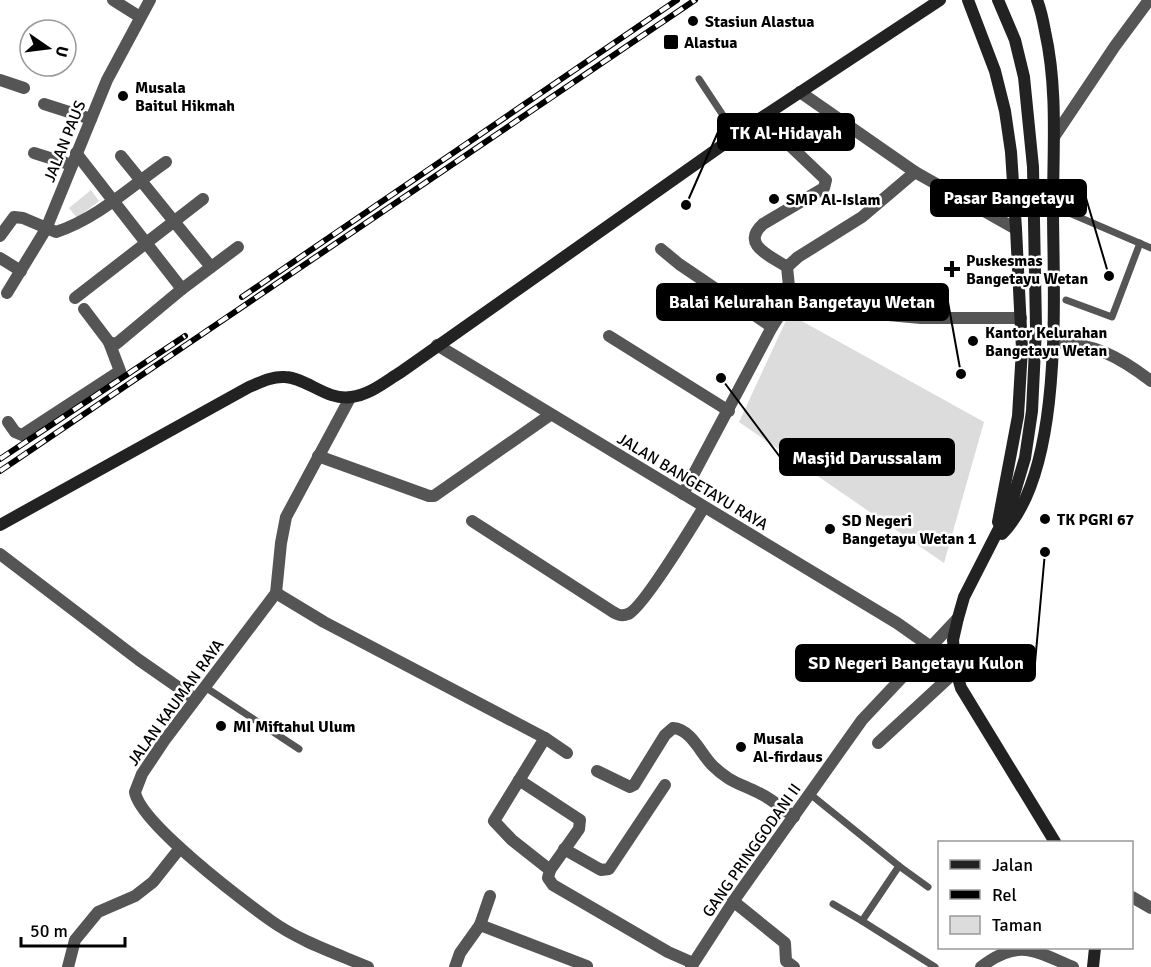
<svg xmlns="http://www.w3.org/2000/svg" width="1151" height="967" font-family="Signika,sans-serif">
<rect width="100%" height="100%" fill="#fff"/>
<g fill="#dcdcdc">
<polygon points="91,190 99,201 77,218 69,208"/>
<polygon points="789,314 984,422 944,563 739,422"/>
</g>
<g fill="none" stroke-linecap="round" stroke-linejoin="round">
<g stroke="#555" stroke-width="7">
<polyline points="699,79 736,135"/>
<polyline points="1053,206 1151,248"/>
<polyline points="1066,300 1112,317 1140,243"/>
<polyline points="205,687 299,749"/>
<polyline points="810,794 899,866 928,887"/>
<polyline points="899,866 862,921 935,967"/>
<polyline points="833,904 862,921"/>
</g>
<g stroke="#555" stroke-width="12">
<polyline points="113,0 140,17"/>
<polyline points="0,80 24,88"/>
<polyline points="800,92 915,172"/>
<polyline points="44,104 91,119"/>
<path d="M 761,118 L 826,180 L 824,188 L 763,224 C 740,245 771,256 787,267 L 791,306"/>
<polyline points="1054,137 1115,46 1149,0"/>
<polyline points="34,153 72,165"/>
<polyline points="76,153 182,289"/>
<polyline points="121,156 211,267"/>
<path d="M 0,236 L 14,217 L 23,218 L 56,232 C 98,218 130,187 166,162"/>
<polyline points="661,249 679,264 772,327"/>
<polyline points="0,258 21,271"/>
<polyline points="787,267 798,257 862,217 915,172 1016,229"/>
<polyline points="7,293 46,229 107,80 150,0"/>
<polyline points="75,298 203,199"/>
<polyline points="84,309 109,342 116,344 182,289 238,247"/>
<polyline points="609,336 729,411"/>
<path d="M 1055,343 C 1093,342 1121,358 1151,381"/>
<polyline points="437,345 897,623 931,647"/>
<path d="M 350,398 L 286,517 L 281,543 L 276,593 L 164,741 L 142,774 L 135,792 C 140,823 241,899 270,920 C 299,941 335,953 368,967"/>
<polyline points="8,422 15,432 22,435 120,371 109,342"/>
<polyline points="318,456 429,496 434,496 550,415"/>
<polyline points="683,494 772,327 781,313 791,306 921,318 1021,318"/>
<path d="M 472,521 L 610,610 C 616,614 621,617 628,614 C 642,609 693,525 704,507"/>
<polyline points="0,554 139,660 195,699"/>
<polyline points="276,593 324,622 545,738 567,753"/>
<polyline points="545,738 494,821 512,840 550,870 548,878 553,885 668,952 693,963"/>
<polyline points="878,743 956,671"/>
<path d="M 597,771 L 630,787 L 634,785 L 665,735 L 673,728 C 691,729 701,754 712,765 C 729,782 739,783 759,793 C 772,799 783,809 794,817"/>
<polyline points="519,780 580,820 579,829 550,870"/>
<polyline points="564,849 601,870 609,869 665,785"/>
<polyline points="1132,897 1151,908"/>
<polyline points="733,901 785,943 786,961 794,967"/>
<polyline points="480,925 490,896"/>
<polyline points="68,967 75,940 98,912 135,896 153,882 180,848"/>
<polyline points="455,967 460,953 480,925 587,966"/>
<polyline points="691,967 737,896 862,720 958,618"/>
<path d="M 981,967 C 1018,938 1035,951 1073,967"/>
</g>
<g stroke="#222" stroke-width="12">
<polyline points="968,0 995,71 1005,111 1011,152 1016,229 1022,349 1018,416 998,522"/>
<polyline points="998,0 1015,40 1024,77 1033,167 1036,328 1032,411 1025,458 1011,505 964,597 958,618 953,640 956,671 961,688 1055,842"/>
<path d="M 0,525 L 249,387 C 261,382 272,376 285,377 C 307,378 327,401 351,397 C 370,395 386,381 401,372 L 761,118 L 940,0"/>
<path d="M 1002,534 C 1065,470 1053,293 1053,208 C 1053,148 1058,89 1045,31 C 1043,20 1041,10 1037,0"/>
<polyline points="1093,967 1095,948"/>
</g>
<g stroke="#000" stroke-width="6">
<g id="rail">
<polyline points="242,297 677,0"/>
<polyline points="0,459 185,336"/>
<polyline points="0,471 695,0"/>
</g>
</g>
<use href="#rail" stroke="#fff" stroke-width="4" stroke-dasharray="11" stroke-linecap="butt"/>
</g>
<g fill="#000" stroke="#fff" stroke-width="2">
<circle cx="693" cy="21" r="6"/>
<rect x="663" y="34" width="16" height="16" rx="3"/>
<circle cx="123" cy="96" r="6"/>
<circle cx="774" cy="199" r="6"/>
<path d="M949 260h6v6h6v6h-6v6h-6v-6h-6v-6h6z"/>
<circle cx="973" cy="341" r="6"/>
<circle cx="1045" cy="519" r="6"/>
<circle cx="830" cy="529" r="6"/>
<circle cx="221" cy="726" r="6"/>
<circle cx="741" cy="747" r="6"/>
</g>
<g text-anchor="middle" stroke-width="5" stroke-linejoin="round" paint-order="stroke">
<g font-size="16" font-weight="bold" fill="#000" stroke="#fff" text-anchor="start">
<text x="705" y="27">Stasiun Alastua</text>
<text x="684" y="48">Alastua</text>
<text x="135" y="93">Musala<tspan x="135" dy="18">Baitul Hikmah</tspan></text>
<text x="786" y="205">SMP Al-Islam</text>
<text x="966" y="266">Puskesmas<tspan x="966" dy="18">Bangetayu Wetan</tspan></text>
<text x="985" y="338">Kantor Kelurahan<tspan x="985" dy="18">Bangetayu Wetan</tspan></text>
<text x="1057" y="525">TK PGRI 67</text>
<text x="842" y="526">SD Negeri<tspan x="842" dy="18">Bangetayu Wetan 1</tspan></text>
<text x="233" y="732">MI Miftahul Ulum</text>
<text x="753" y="744">Musala<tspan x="753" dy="18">Al-firdaus</tspan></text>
</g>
<g font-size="16" fill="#000" stroke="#fff">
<text transform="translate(64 141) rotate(-68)" y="6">JALAN PAUS</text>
<text transform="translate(693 481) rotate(31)" y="6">JALAN BANGETAYU RAYA</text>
<text transform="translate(175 702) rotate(-54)" y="6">JALAN KAUMAN RAYA</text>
<text transform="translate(751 850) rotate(-55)" y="6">GANG PRINGGODANI II</text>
</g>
</g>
<path fill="none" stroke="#000" stroke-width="2" d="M686 205L718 132M1109 276L1086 198M961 374L948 302M721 378L780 457M1045 552L1035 663"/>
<g fill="#000" stroke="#fff" stroke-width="2">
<circle cx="686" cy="205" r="6"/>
<circle cx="1109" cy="276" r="6"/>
<circle cx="961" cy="374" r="6"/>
<circle cx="721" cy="378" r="6"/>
<circle cx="1045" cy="552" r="6"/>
</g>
<g fill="#000" stroke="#000" stroke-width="2">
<rect x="718" y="114" width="136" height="36" rx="6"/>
<rect x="931" y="180" width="155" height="36" rx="6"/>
<rect x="657" y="284" width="291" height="36" rx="6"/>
<rect x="780" y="439" width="174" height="36" rx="6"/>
<rect x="796" y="645" width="239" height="36" rx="6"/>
</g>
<g font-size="18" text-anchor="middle" font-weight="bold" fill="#fff">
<text x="786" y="139">TK Al-Hidayah</text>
<text x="1009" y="204">Pasar Bangetayu</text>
<text x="802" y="308">Balai Kelurahan Bangetayu Wetan</text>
<text x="867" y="464">Masjid Darussalam</text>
<text x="916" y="669">SD Negeri Bangetayu Kulon</text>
</g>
<rect x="938" y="841" width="195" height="108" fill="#ffffff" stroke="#999999" stroke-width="1.5"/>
<rect x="950" y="860" width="30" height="9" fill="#222222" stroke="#999999" stroke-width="1.5"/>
<text x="992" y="871" font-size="18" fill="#000000">Jalan</text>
<rect x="950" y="890" width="30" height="9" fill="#000000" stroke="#999999" stroke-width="1.5"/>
<text x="992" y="901" font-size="18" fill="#000000">Rel</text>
<rect x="950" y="916" width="30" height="18" fill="#dcdcdc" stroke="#999999" stroke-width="1.5"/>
<text x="992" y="931" font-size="18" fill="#000000">Taman</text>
<g transform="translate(48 48) rotate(104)"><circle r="28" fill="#ffffff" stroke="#999999" stroke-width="1.5"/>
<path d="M0-4.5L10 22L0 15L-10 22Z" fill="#000000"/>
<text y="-9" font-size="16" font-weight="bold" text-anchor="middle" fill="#000000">U</text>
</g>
<path d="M21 937v9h104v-9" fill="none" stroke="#000000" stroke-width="3"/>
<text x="30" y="937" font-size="18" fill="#000000" stroke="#ffffff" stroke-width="4.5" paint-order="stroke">50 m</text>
</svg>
